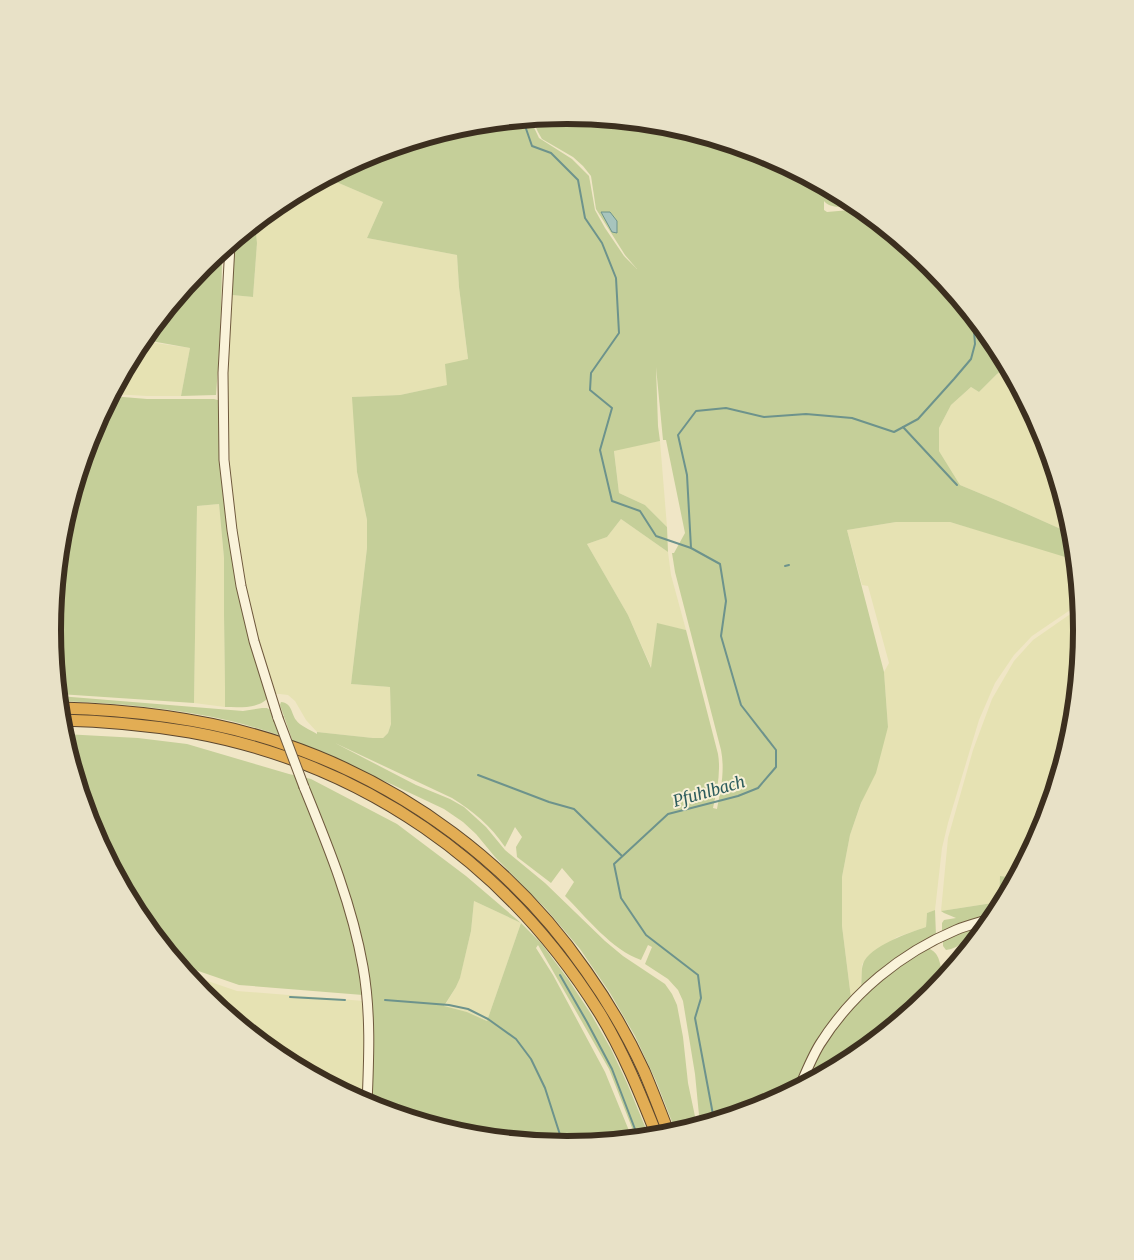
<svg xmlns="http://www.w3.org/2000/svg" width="1134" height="1260" font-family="Merriweather,serif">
<rect width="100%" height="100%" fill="#f0e6c6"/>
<g fill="#e6e2b3">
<polygon points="327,178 383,202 367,238 457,255 459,287 468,360 448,385 400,395 353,397 357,472 367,520 367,548 351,684 390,687 391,724 388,733 383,738 373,738 317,732 306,720 295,701 288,695 280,694 274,694 254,641 225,466 230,467 227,391 232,295 253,297 257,243 255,223 281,202"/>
<polygon points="142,341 190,348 181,396 147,396 113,394"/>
<polygon points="1007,367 1042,433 1072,534 996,500 960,485 939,451 939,428 951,405 971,387 979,392 997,374"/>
<polygon points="660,441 667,527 645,505 619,493 614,450"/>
<polygon points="219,504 224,558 224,615 225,687 225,707 194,703 197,506"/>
<polygon points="621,519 668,552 671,575 686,630 657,624 652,669 628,615 587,544 607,537"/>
<polygon points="896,522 950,522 1074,558 1079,604 1032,636 1014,655 995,683 979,720 948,823 942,848 935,910 927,913 926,927 897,937 862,964 861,987 851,998 842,926 842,877 850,835 888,727 884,672 889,663 868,586 862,585 847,530"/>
<polygon points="1079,608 1081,630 1072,731 1042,827 1015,878 1000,876 999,902 941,911 948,838 973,750 992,699 1014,661 1033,640"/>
<polygon points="474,901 521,923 487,1021 467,1012 444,1007 456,987 460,977 471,931"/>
<polygon points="977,938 947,974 947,961 955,952"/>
<polygon points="187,974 237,991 364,1001 365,1062 363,1102 281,1058 203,994"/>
</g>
<g fill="#c5cf99" fill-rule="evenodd">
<path d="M 567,116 L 668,125 L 764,155 L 856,205 C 846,206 831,210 824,201 L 824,210 L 827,212 L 861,209 L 931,266 L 995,344 L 1007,367 L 997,374 L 979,392 L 971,387 L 951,405 L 939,428 L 939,451 L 960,485 L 996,500 L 1072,534 L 1075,560 L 950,522 L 896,522 L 847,530 L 884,672 L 888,727 L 876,773 L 861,803 L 850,835 L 842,877 L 842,926 L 851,998 C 828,1027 806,1052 795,1089 L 764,1105 L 701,1124 L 699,1115 L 695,1074 L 683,1001 L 678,990 L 668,979 L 645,964 L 652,947 L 648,945 L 641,960 C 612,950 586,917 565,896 L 574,882 L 562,868 L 551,883 L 517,857 L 516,847 L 522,837 L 515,827 L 505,847 C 491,826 473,811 452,798 L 335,743 L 416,785 L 450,799 L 464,807 L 486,827 L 505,850 L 545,883 L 605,941 L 623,956 L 665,984 L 672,994 L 677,1005 L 683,1037 L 688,1083 L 697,1126 L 676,1132 L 656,1081 L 635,1036 L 610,993 L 580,949 L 547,910 L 495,857 L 476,834 L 463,822 L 444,809 L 391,784 L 293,742 L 280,705 L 281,702 C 292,703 291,713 296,720 C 300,726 311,730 317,734 L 317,732 L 373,738 L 383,738 L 388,733 L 391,724 L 390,687 L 351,684 L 367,548 L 367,520 L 357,472 L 352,397 L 400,395 L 447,385 L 445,364 L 468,359 L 459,287 L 457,255 L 367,238 L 383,202 L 327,178 L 370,155 L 467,125 L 530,119 L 539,138 L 572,159 L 589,176 L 595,210 L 605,228 L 624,256 L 637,269 L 625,255 L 596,209 L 591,176 L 583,166 L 573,157 L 542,139 L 538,132 L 532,119 ZM 656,367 L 663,440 L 666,440 L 685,533 L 674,553 L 672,553 L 675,572 L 721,750 C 725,771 721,788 717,809 L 713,808 C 717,790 721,772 718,754 L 686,630 L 657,623 L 651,668 L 628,615 L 587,544 L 607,537 L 621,519 L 668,552 L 667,527 L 645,505 L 619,493 L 614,451 L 660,441 L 658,426 Z"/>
<polygon points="255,223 257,243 253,297 232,295 234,241"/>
<path d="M 222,251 C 222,299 220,347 216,395 L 181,396 L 190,348 L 151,341 L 142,341 L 203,266 Z"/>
<path d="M 111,396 L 147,399 L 214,399 L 221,401 L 237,584 L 254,655 L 267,699 C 257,709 238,707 225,707 L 225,687 L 224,615 L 224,558 L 219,504 L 197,506 L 194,703 L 59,694 L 53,630 L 62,529 L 92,433 Z"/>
<path d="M 59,696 L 243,711 L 262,708 L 267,708 L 270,710 L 279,735 C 263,730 247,725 231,721 C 175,708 117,703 60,701 Z"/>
<path d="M 64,734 L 138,738 L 187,744 L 289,774 L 311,779 L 397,824 L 466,876 L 521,923 L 541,943 L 568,979 L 591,1014 L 611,1049 L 627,1083 L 649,1136 L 636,1138 L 609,1069 L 538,945 L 536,948 L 553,975 L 605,1072 L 632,1138 L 567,1144 L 466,1135 L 370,1105 L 367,1002 L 357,955 L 363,995 L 239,985 L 178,964 L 139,916 L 92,827 ZM 474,901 L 521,923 L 487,1021 L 467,1012 L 444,1006 L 456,987 L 460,978 L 471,931 Z"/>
<polygon points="1000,876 1015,878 995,915 946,931 942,930 942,923 944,920 956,918 944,913 941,911 999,902"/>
<path d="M 935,910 L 936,936 L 861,987 C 862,981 861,969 863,964 C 869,946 909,933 926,927 L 927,913 Z"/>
<polygon points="977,926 986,927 982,931 968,938 956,947 951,949 946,950 943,946 943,942 945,939"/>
<path d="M 927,948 C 941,952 940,966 943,979 L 931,994 L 853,1058 L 805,1084 C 824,1043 849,1003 885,975 C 898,965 913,957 927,948 Z"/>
</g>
<polygon fill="#a7c4bd" stroke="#6d938c" points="601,212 610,212 617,221 617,233 612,232"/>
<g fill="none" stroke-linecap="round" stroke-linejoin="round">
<g stroke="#6d938c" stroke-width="2">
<polyline points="521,120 523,120 532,146 551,153 578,180 585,218 602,243 616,278 619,333 591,373 590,390 612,408 600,450 612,501 640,511 656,536 691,548 720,564 726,601 721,636 741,705 776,750 776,767 758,788 738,796 668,814 614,864 621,898 646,935 698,975 701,998 695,1018 714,1120"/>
<polyline points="487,123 488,125 500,128 505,122"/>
<polyline points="903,427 957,485"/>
<polyline points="691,548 687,475 678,435 696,411 726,408 764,417 806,414 852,418 894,432 918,419 954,379 971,359 975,344 973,318"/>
<polyline points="785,566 789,565"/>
<polyline points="478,775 549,802 574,809 622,856"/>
<polyline points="560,975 587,1022 612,1069 638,1137"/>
<polyline points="290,997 345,1000"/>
<polyline points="385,1000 449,1005 468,1009 488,1019 516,1039 531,1059 545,1088 562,1141 565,1144"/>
</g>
<g stroke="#6f593d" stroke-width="11">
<g id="secondary">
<polyline points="230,245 223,373 224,460 232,530 241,586 254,641 278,718"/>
<path d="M 304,787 C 328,846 352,904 363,967 C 371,1012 369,1058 367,1104"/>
<path d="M 800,1086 C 806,1072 812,1057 820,1044 C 852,993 901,953 956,930 C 968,925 981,922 993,918"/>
</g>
</g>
<g stroke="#5b462e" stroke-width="13">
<g id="highway">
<path d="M 60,708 C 136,710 212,719 284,744 C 405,785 513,865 586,971 C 608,1002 628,1036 644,1071 C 653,1092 661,1113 669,1134"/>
<path d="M 61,720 C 104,721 147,725 190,732 C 363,763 506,863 599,1012 C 623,1051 640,1093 657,1136"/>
</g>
</g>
<use href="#secondary" stroke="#faf3da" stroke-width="9"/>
<use href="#highway" stroke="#e2ad54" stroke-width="11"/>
<g stroke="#6f593d" stroke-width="11" stroke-linecap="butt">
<polyline id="secondary-bridge" points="278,718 304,787"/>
</g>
<use href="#secondary-bridge" stroke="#faf3da" stroke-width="9"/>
</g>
<g text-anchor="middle" stroke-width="4" stroke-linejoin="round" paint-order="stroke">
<g font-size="16" font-style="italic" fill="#2d5c5d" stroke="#f7f0d6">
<text transform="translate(709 791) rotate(-16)" y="6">Pfuhlbach</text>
</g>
</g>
<path d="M0 0H1134V1260H0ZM61 630a506 506 0 1 1 1012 0a506 506 0 1 1-1012 0Z" fill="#e8e1c7" fill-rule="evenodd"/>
<path fill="none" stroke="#3c2f1f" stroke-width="6" d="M61 630a506 506 0 1 1 1012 0a506 506 0 1 1-1012 0Z"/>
</svg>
